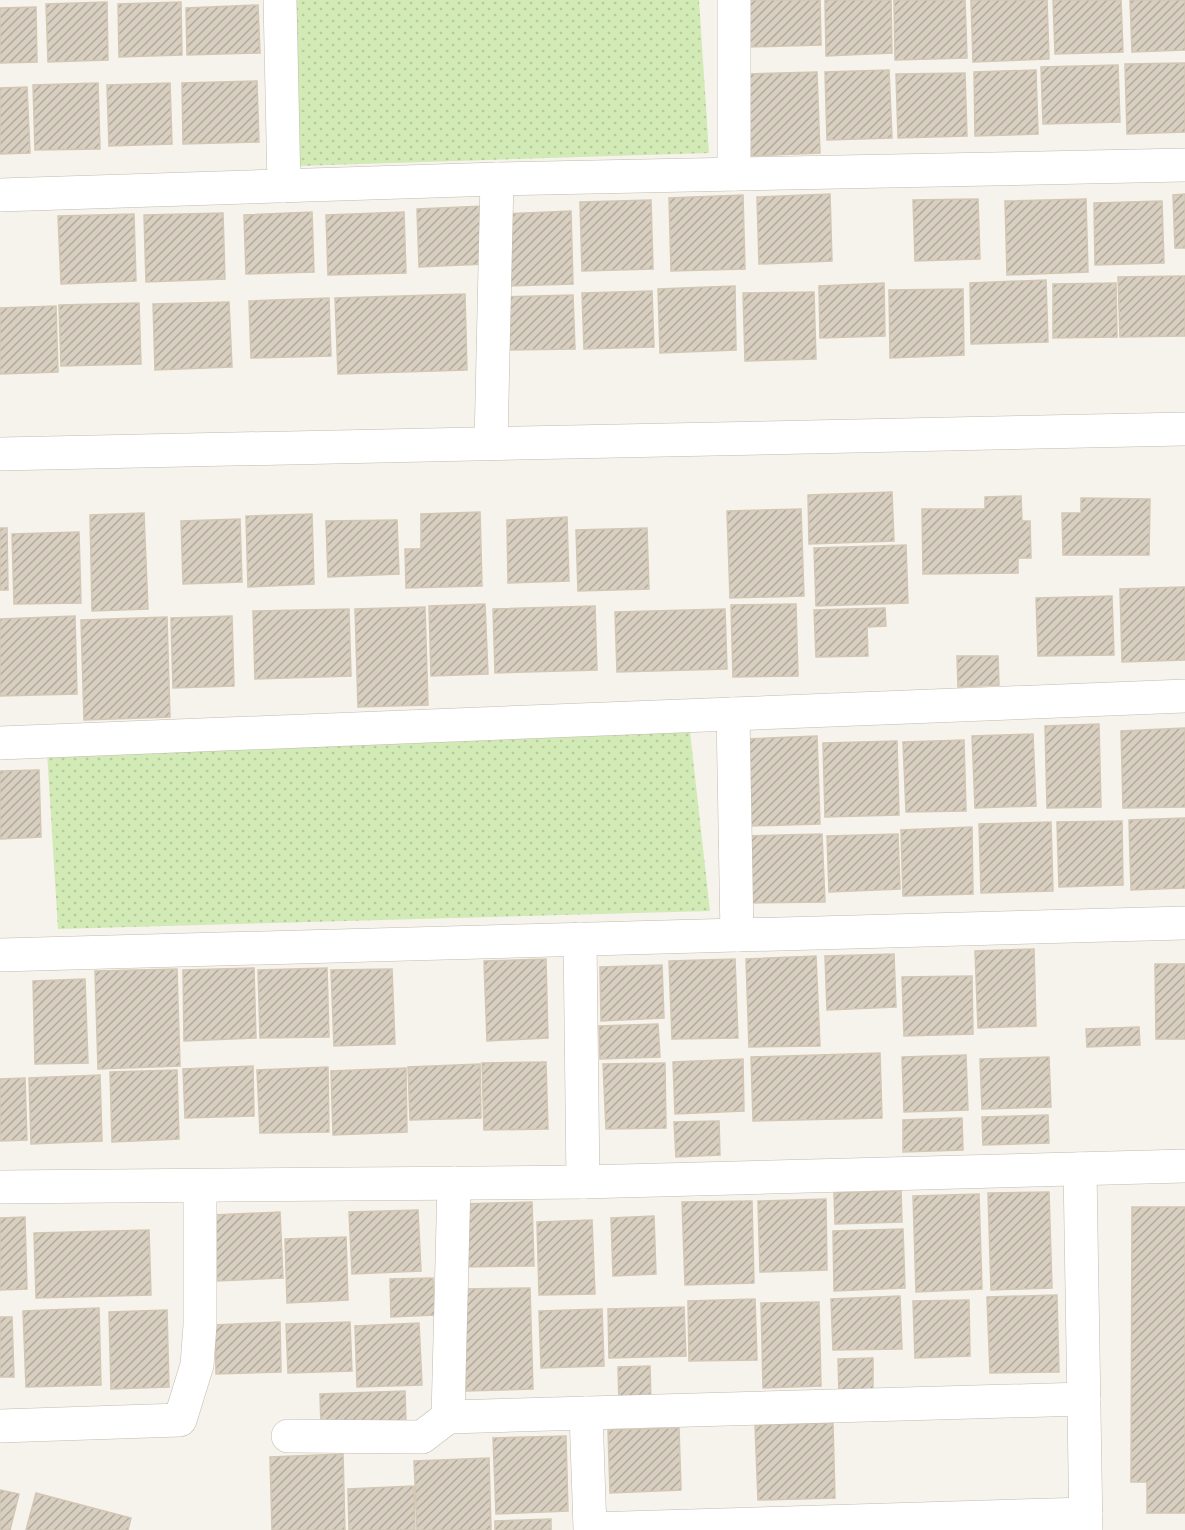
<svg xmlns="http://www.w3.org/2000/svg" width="1185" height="1530" font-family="'DM Sans',sans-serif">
<defs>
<pattern id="park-dots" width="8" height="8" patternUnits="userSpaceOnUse" patternTransform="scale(1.5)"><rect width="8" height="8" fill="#d2eab5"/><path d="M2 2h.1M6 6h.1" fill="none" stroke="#b6ca9c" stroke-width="1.8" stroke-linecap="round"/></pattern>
<pattern id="building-hatch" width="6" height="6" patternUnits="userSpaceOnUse" patternTransform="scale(1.5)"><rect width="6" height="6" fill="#d8cfc1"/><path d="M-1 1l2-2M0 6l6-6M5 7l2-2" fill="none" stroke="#b1aa9e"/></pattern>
</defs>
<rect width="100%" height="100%" fill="#f6f3ec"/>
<g fill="url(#park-dots)">
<polygon points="296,0 699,0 709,153 298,166"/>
<polygon points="690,732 710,911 58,929 47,752"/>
</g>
<g fill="url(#building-hatch)" stroke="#d3c7b4" stroke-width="1.5">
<polygon points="749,0 820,0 821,45 750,47"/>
<polygon points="825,0 891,0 892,53 826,56"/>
<polygon points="894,0 965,0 967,58 895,60"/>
<polygon points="971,0 1047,0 1049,59 973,62"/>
<polygon points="1053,0 1121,0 1123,52 1055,54"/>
<polygon points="1130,0 1185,0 1185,50 1132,52"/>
<polygon points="107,2 108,60 48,62 46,4"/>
<polygon points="181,2 182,55 119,57 118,4"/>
<polygon points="258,5 260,53 187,55 186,8"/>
<polygon points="36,7 37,62 0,63 0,8"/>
<polygon points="1185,63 1185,132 1127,134 1125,64"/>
<polygon points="1118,65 1120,122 1043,124 1041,67"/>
<polygon points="889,70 892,138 827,140 825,72"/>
<polygon points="1036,70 1038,134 975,136 974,72"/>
<polygon points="817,72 820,153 751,156 748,74"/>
<polygon points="965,73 967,136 898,138 896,74"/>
<polygon points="257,81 259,142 183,144 182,83"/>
<polygon points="98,83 100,149 35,150 33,85"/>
<polygon points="170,83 172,144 109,146 107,85"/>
<polygon points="27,87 30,153 0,154 0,88"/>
<polygon points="830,194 832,261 759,264 757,197"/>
<polygon points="1185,194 1185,248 1175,248 1173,195"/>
<polygon points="743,195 745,269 671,271 669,198"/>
<polygon points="978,199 980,259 915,261 913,200"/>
<polygon points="1086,199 1088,272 1007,275 1005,201"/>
<polygon points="651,200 653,269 582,271 580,202"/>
<polygon points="1162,201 1164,263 1095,265 1094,203"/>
<polygon points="484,206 485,264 419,267 417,209"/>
<polygon points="571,211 573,284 505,286 503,214"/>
<polygon points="312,212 314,272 246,274 244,215"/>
<polygon points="404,212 406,273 328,275 326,215"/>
<polygon points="223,213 225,279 146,282 144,215"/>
<polygon points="134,214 136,281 61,284 58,216"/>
<polygon points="1185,276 1185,336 1120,337 1118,277"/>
<polygon points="1046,280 1048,342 971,344 970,283"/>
<polygon points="884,283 885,336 820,338 819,286"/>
<polygon points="1116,283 1117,337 1053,338 1053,284"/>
<polygon points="735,286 736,350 660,353 658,289"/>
<polygon points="963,289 964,355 890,358 889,290"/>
<polygon points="652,291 654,347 584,349 582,293"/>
<polygon points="814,292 816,359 745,361 743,293"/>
<polygon points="465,294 467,370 338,374 335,298"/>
<polygon points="573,295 575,349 504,350 503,297"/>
<polygon points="329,298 331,356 251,358 249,301"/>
<polygon points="229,302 232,367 155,370 153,304"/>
<polygon points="139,303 141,364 61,366 59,305"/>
<polygon points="56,306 58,372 0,374 0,308"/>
<polygon points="892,492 894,541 809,544 808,495"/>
<polygon points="1021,496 1022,521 1030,521 1031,558 1018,558 1018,573 923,574 922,509 985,509 985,497"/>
<polygon points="1081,498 1150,499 1149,555 1063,555 1062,513 1081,513"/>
<polygon points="801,509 804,596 730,598 727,511"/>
<polygon points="480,512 482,586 406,588 405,549 421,549 421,514"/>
<polygon points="144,513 148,609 92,611 90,515"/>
<polygon points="312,514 314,584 248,587 246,516"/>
<polygon points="567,517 569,581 508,583 507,520"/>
<polygon points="240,519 242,582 183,584 181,521"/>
<polygon points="397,520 399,574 328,577 326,521"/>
<polygon points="0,528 7,528 8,590 0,590"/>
<polygon points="647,528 649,589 578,591 576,530"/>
<polygon points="79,532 81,603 14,604 12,534"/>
<polygon points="906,545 908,603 816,606 814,548"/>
<polygon points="1185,587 1185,660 1122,662 1120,589"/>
<polygon points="1112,596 1114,655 1038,656 1036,598"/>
<polygon points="485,604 488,674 431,676 429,606"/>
<polygon points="796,604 798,676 733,677 731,605"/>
<polygon points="595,606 597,670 495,673 493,609"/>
<polygon points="425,607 428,705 358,707 355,609"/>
<polygon points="885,608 886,626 867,627 868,656 816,657 814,610"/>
<polygon points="349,609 351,676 255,679 253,611"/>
<polygon points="725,609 727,669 617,672 615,612"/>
<polygon points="75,616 77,694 0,696 0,619"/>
<polygon points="232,616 234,686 173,688 171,618"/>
<polygon points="167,617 170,717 84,720 81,620"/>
<polygon points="957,656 998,656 999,685 958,687"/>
<polygon points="1099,724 1101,807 1047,808 1045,726"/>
<polygon points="1185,728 1185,807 1123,808 1121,731"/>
<polygon points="1033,734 1036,806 975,808 972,736"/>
<polygon points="817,736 820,824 749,826 746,739"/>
<polygon points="964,740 966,811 906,812 903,742"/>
<polygon points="897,741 899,815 825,817 823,743"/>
<polygon points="39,770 41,837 0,839 0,771"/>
<polygon points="1185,818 1185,888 1131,890 1129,820"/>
<polygon points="1122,821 1123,885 1059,887 1057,822"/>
<polygon points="1051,822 1053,891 981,893 979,824"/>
<polygon points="972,827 973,894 903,896 901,830"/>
<polygon points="822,834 825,902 749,903 747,836"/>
<polygon points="898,834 900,889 829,892 827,836"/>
<polygon points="1034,949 1036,1026 978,1028 975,951"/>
<polygon points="894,954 896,1007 827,1010 825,956"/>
<polygon points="816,956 820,1046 749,1047 746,959"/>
<polygon points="546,959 548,1038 487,1041 484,961"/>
<polygon points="735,959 738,1038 672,1039 669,961"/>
<polygon points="1155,964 1185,964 1185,1039 1156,1039"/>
<polygon points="662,965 664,1018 601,1021 600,967"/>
<polygon points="254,968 256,1038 184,1041 183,970"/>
<polygon points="327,968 329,1037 260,1038 258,970"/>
<polygon points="177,969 180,1066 98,1069 95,971"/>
<polygon points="392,969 395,1044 334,1046 331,970"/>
<polygon points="972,976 973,1034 904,1036 902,977"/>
<polygon points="85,979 88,1063 35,1064 33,981"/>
<polygon points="658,1024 660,1057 600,1059 599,1026"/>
<polygon points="1139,1027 1140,1045 1087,1047 1086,1029"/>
<polygon points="880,1053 882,1118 753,1121 751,1057"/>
<polygon points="966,1055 968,1110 904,1112 902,1057"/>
<polygon points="1049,1057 1051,1107 982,1109 980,1059"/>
<polygon points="743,1059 744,1111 675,1114 673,1062"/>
<polygon points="546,1062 548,1129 484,1130 482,1063"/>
<polygon points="665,1063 666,1128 606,1129 603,1064"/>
<polygon points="480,1064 481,1118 410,1120 408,1067"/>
<polygon points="253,1066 254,1116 185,1118 183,1069"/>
<polygon points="328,1067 329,1132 260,1133 257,1070"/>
<polygon points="406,1068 407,1132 333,1135 331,1071"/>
<polygon points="177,1070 179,1139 112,1142 110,1072"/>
<polygon points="100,1075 102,1141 31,1144 29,1078"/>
<polygon points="25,1078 27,1140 0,1141 0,1079"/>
<polygon points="1048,1115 1049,1143 983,1145 982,1117"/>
<polygon points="962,1118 963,1150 903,1152 903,1120"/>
<polygon points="719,1121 720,1155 676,1157 674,1122"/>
<polygon points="901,1191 902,1222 835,1224 834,1193"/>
<polygon points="1049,1192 1052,1288 991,1290 988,1193"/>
<polygon points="979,1194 982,1289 916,1292 913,1196"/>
<polygon points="826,1199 827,1270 760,1272 758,1201"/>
<polygon points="752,1201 754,1283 685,1285 682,1202"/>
<polygon points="532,1202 534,1266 462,1267 460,1204"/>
<polygon points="1132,1207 1185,1207 1185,1513 1147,1513 1147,1482 1131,1482"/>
<polygon points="418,1210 421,1271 352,1274 349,1212"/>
<polygon points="280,1212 283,1278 217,1281 214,1215"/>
<polygon points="654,1216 656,1274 613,1276 611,1218"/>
<polygon points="25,1217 27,1289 0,1290 0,1218"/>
<polygon points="592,1220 595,1294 539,1295 537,1222"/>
<polygon points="903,1229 905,1288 834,1291 833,1231"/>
<polygon points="149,1230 151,1295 36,1298 34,1233"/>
<polygon points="346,1237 348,1300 287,1303 285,1239"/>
<polygon points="433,1278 435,1315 391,1317 390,1279"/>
<polygon points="530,1288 533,1389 466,1391 463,1289"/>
<polygon points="1057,1295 1059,1372 990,1373 987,1297"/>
<polygon points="900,1296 902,1349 833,1350 831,1299"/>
<polygon points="755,1299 757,1360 689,1361 688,1301"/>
<polygon points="969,1300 970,1356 915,1358 913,1301"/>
<polygon points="819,1302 821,1386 763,1388 761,1303"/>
<polygon points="684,1307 686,1356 609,1358 608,1309"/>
<polygon points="99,1308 101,1385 26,1387 23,1311"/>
<polygon points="602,1309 604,1366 541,1368 539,1311"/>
<polygon points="167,1310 169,1387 111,1389 109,1312"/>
<polygon points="0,1317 12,1317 14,1377 0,1377"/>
<polygon points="280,1322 281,1372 216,1374 215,1325"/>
<polygon points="350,1322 352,1371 288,1373 286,1324"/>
<polygon points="419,1323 422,1385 357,1387 355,1326"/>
<polygon points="873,1358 873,1394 839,1395 838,1359"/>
<polygon points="650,1366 651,1404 619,1405 618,1367"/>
<polygon points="405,1391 406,1423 321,1426 320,1394"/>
<polygon points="833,1423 835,1498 758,1500 755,1425"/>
<polygon points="679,1428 681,1490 610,1493 608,1430"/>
<polygon points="566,1436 568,1511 496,1514 493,1438"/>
<polygon points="343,1454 345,1530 272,1530 270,1457"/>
<polygon points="489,1458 491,1530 417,1530 414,1461"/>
<polygon points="414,1486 415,1530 349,1530 348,1489"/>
<polygon points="0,1490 19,1494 10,1530 0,1530"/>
<polygon points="36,1493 131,1518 128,1530 26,1530"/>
<polygon points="551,1519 551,1530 495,1530 495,1521"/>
</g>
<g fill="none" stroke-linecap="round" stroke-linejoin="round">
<g stroke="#c2bbae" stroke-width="34">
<g id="minor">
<polyline points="280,0 284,186"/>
<polyline points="734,0 734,174"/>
<polyline points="0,195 497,179 1185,165"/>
<polyline points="491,443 497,179"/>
<polyline points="0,454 1185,429"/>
<polyline points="733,714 737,935"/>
<polyline points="0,743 1185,696"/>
<polyline points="580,939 583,1182"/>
<polyline points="0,955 1185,923"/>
<polyline points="1080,1169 1086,1530"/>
<polyline points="454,1183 448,1417 1084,1399"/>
<polyline points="0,1187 583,1182 1185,1166"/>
<polyline points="586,1413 590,1529 1086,1514"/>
<polyline points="0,1426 180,1420 197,1365 200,1325 200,1186"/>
<polyline points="288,1436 422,1437 448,1417"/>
</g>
</g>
<use href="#minor" stroke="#fff" stroke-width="33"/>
</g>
</svg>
